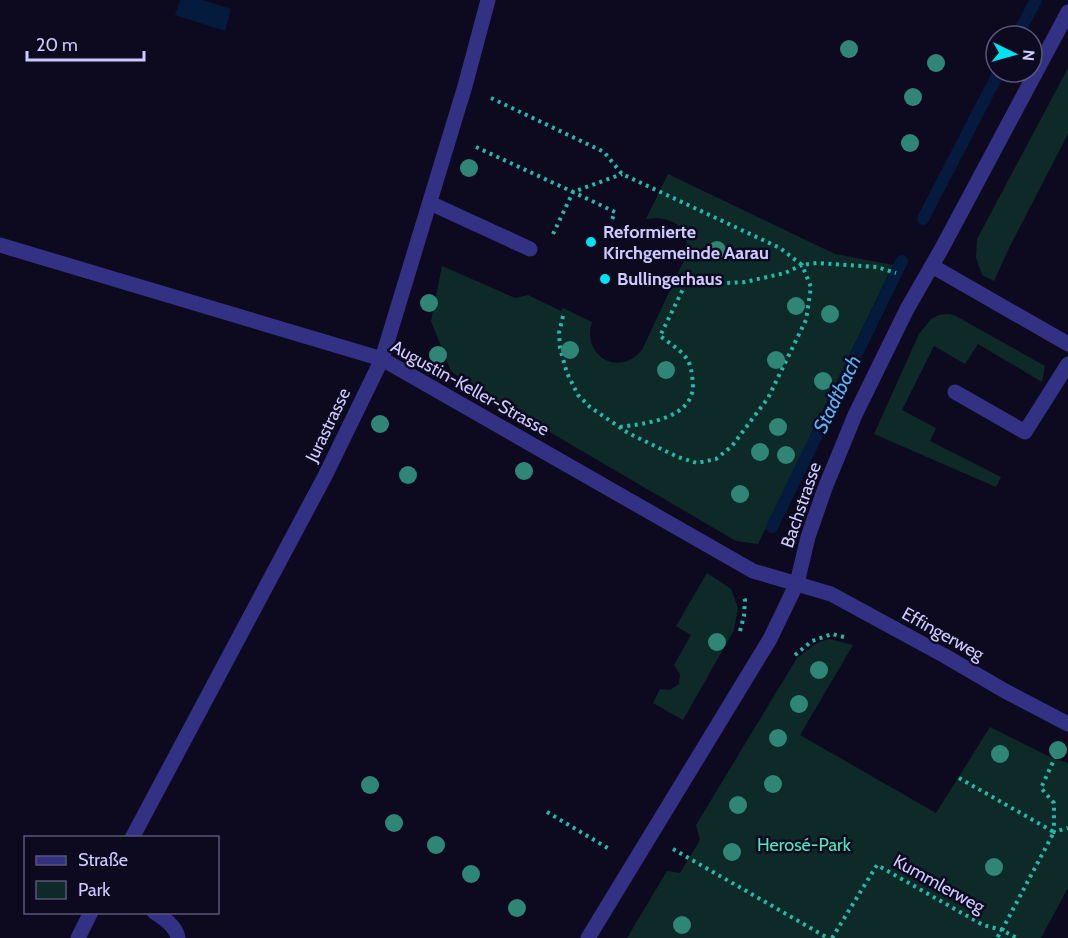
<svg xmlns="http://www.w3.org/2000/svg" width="1068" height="938" font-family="Cabin,sans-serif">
<rect width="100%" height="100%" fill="#0d0a1f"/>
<g fill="#0d2a28">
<polygon points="1068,68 1068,134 1009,248 994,281 982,275 976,257 977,239"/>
<path d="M 668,174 L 835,254 L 893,265 L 758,544 L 736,541 L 469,385 L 451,371 L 431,321 L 442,266 L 515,298 L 528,295 L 561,311 L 563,308 L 592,322 C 581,356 619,378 642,350 L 686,256 C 692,228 672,215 646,219 Z"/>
<polygon points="947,314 954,315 1045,366 1042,382 978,344 965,364 934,346 902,410 936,428 930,441 1001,477 996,487 874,434 919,334 931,319 939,315"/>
<polygon points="707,573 731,589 738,608 734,630 683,720 653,703 660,689 670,690 679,684 680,674 674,665 691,635 676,626"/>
<polygon points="829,639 853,645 800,735 936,813 990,727 1050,757 1068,763 1068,888 1041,938 627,938 667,871 680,873 700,840 696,825 797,658 817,643"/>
</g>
<polygon fill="#041b3e" points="180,0 203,0 231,9 225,31 175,15"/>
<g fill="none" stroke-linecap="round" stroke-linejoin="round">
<g stroke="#041b3e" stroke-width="12">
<polyline points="1017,36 1036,0"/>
<polyline points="923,219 999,72"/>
<polyline points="772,527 902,261"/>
</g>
<g stroke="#22baad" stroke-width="4" stroke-dasharray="3 4.5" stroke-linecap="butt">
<polyline points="491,98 604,152 622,174 780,248 802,265 817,263 877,267 896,273"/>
<polyline points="476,147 573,192 622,174"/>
<polyline points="553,234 573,192 615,212 611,222"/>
<path d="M 563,316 L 559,333 L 560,348 L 567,373 L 578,395 L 590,407 L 628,433 L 678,457 L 697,463 L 716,459 L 732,446 L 768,398 L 806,320 L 811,287 L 802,265 L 785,273 L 745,282 L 708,284 L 686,283 L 660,336 C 669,343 683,351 688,361 C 692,368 692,377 693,384 C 694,419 644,424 619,427"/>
<polyline points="740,631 744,616 745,600 744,598"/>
<polyline points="795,655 812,641 832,634 848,638"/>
<polyline points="1059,749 1041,788 1054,803 1054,832 1068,828"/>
<polyline points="959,778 1054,832 1002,930 1017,938"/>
<polyline points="547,812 611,850"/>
<polyline points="673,849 828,938"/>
<polyline points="832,938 877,865 983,925 1002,930 997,938"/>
</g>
<g stroke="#323183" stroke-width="15">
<polyline points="430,203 530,249"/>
<polyline points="955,392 1025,432 1068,364"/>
<path d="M 154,912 C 164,918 176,926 178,938"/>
</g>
<g stroke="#323183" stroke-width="15">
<polyline points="0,245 382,359 753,571 831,594 945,656 1005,691 1068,724"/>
<polyline points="932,266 1068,344"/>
<polyline points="132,838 325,476 382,359 465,86 488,0"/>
<polyline points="78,938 91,912"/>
<polyline points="588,938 770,639 797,583 808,537 825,488 855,415 907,309 942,248 1068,12"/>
</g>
</g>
<g fill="#2f8576">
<circle cx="849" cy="49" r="9"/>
<circle cx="936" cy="63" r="9"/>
<circle cx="913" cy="97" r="9"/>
<circle cx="910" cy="143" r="9"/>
<circle cx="469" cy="168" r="9"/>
<circle cx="717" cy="250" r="9"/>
<circle cx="429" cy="303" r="9"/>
<circle cx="796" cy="306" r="9"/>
<circle cx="830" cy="314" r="9"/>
<circle cx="570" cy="350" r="9"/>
<circle cx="438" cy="355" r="9"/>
<circle cx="776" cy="360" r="9"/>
<circle cx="666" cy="370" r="9"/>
<circle cx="823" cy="381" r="9"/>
<circle cx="380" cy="424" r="9"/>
<circle cx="778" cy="427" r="9"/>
<circle cx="760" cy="452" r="9"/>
<circle cx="786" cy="455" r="9"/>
<circle cx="524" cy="471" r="9"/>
<circle cx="408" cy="475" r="9"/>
<circle cx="740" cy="494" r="9"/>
<circle cx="717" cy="642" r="9"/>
<circle cx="819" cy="670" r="9"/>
<circle cx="799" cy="704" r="9"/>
<circle cx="778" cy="738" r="9"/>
<circle cx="1058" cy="750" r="9"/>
<circle cx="1000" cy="754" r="9"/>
<circle cx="773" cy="784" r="9"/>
<circle cx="370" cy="785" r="9"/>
<circle cx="738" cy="805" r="9"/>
<circle cx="394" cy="823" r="9"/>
<circle cx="436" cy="845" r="9"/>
<circle cx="732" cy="852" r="9"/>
<circle cx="994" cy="867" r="9"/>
<circle cx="471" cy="874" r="9"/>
<circle cx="517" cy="908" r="9"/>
<circle cx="682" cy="925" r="9"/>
</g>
<g fill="#00e2f4" stroke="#0d0a1f" stroke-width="2">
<circle cx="591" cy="242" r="6"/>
<circle cx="605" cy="279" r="6"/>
</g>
<g text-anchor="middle" stroke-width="5" stroke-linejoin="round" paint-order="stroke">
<g font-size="18" font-weight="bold" fill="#cec9ff" stroke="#0d0a1f" text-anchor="start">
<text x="603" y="238">Reformierte<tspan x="603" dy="21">Kirchgemeinde Aarau</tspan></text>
<text x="617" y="285">Bullingerhaus</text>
</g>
<g font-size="18" fill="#cec9ff" stroke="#0d0a1f">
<text transform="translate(470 388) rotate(29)" y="6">Augustin-Keller-Strasse</text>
<text transform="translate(328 425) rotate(-64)" y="6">Jurastrasse</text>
<text transform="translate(801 505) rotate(-71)" y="6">Bachstrasse</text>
<text transform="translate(943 634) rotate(29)" y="6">Effingerweg</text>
<text transform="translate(939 884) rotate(29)" y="6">Kummlerweg</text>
</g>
<g font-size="18" fill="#4ae9be" stroke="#0d0a1f">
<text x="804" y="851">Herosé-Park</text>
</g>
<g font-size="20" font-style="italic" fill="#57b5ff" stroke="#0d0a1f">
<text transform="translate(837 394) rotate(-64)" y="7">Stadtbach</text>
</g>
</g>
<rect x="24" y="836" width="195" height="78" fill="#0d0a1f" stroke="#5a5679" stroke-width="1.5"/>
<rect x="36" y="856" width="30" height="9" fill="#323183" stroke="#5a5679" stroke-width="1.5"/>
<text x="78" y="866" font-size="18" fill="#cec9ff">Straße</text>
<rect x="36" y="881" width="30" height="18" fill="#0d2a28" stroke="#5a5679" stroke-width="1.5"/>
<text x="78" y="896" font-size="18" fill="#cec9ff">Park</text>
<g transform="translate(1014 54) rotate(95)"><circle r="28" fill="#0d0a1f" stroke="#5a5679" stroke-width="1.5"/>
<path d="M0-4.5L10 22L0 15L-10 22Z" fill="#00e2f4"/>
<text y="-9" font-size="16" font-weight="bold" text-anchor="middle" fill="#cec9ff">N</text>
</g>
<path d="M27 51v9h117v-9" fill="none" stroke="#cec9ff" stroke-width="3"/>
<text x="36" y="51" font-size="18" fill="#cec9ff" stroke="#0d0a1f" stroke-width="4.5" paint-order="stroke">20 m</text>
</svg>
